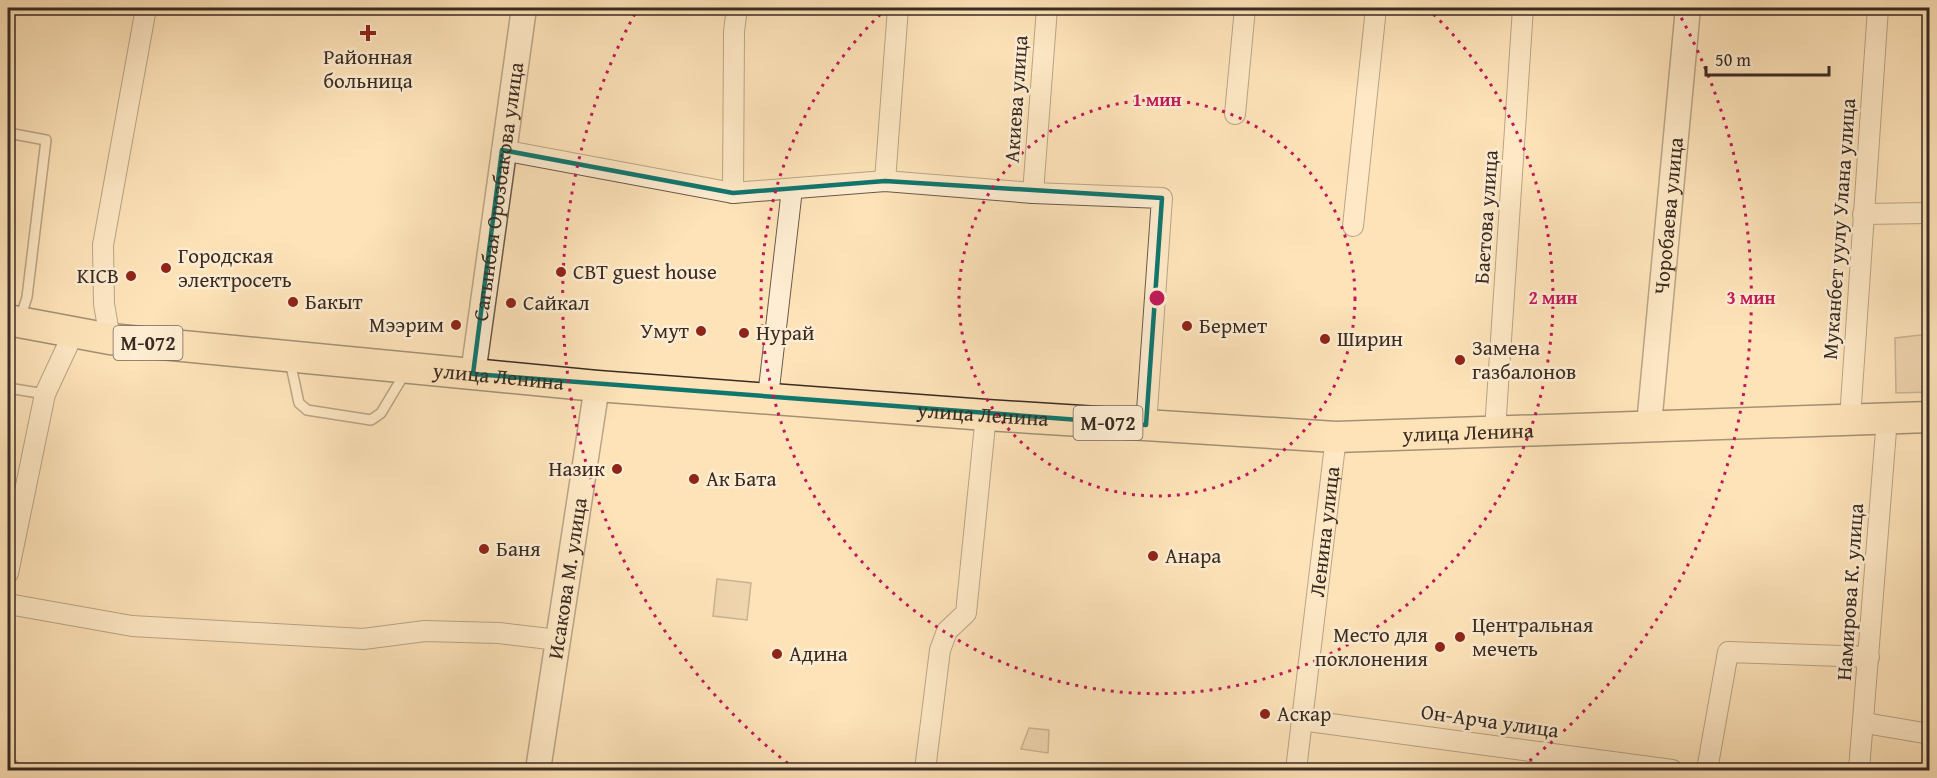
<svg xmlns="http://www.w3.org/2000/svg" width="1937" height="778" font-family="'Gentium Book Plus',serif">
<rect width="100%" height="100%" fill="#fee3b9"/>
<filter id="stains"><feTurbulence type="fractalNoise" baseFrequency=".00333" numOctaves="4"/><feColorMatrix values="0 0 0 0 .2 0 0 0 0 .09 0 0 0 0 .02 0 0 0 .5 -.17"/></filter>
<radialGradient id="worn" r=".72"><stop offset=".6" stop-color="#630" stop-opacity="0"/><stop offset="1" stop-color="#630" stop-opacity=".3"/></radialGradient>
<g fill="#ddc4a0" stroke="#8b7862" stroke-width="1.5">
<polygon points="1929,334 1929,392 1896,393 1895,338"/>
<polygon points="717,579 751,583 747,620 713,616"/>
<polygon points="1029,728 1049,730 1048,753 1021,749"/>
</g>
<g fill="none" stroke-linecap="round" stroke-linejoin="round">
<g stroke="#6a5948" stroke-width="12">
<g id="service">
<polyline points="8,133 46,140 27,297 20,319"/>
<polyline points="290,361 299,403 307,410 371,420 381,413 405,373"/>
<polyline points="8,388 45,394"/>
</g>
</g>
<g stroke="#6a5948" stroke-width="22">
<g id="minor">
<polyline points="1235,114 1245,8"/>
<polyline points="502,150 733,193 885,181 1033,193 1162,198 1146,425"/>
<polyline points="885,181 898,8"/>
<polyline points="733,193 734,31 737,8"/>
<polyline points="1033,193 1047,8"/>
<polyline points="1863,214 1930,213"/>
<polyline points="1353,226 1376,8"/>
<polyline points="110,339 104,304 103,245 146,8"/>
<polyline points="768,397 792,189"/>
<polyline points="1850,419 1878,8"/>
<polyline points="1495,430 1523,8"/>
<polyline points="8,573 45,394 73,334"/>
<polyline points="8,604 132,626 363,639 425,631 499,633 558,640"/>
<polyline points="1301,720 1672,770"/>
<polyline points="1865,723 1930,734"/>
<polyline points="8,770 11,770"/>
<polyline points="925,770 940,650 947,631 966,613 986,415"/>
<path id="s1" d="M 1296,770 L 1336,437"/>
<polyline points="1542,770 1544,752"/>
<polyline points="1707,770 1728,652 1869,657"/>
<polyline points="1859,770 1887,418"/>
</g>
</g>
<g stroke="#6a5948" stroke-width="27">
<g id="tertiary">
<path id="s2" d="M 473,374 L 524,8"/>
<path id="s3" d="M 1649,425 L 1688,8"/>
<path id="s4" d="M 538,770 L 597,386"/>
</g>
</g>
<g stroke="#392b23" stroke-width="33">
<g id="primary">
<path id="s5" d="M 8,320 L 110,339 L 597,386 L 986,415 L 1336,437 L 1930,417"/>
</g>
</g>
<use href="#service" stroke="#feedd2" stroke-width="9"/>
<use href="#minor" stroke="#feedd2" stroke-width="20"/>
<use href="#tertiary" stroke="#feedd2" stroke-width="24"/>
<use href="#primary" stroke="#fee3b9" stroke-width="30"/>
</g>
<path d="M0 0H1937V778H0ZM 502,150 L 733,193 L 885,181 L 1162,198 L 1146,425 L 473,374 Z" fill="#fee3b9" fill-opacity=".55" fill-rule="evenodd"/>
<path fill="none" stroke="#0f766e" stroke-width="4.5" stroke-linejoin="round" d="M 502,150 L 733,193 L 885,181 L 1162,198 L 1146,425 L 473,374 Z"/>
<g fill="none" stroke="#c2185b" stroke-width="3" stroke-dasharray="3 6">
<circle cx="1157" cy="298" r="198"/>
<path d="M1427 8A396 396 0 1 1 887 8"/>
<path d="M795 769A594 594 0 0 1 637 10M1677 10A594 594 0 0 1 1519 769"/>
</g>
<g fill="#8f2418" stroke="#feedd2" stroke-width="2">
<path d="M365 24h6v6h6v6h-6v6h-6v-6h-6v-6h6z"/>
<circle cx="166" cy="268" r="6"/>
<circle cx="561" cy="272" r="6"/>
<circle cx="131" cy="276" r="6"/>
<circle cx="293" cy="302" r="6"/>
<circle cx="511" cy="303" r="6"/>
<circle cx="456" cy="325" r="6"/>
<circle cx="1187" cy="326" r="6"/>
<circle cx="701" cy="331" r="6"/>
<circle cx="744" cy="333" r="6"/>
<circle cx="1325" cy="339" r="6"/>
<circle cx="1460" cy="360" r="6"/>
<circle cx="617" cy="469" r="6"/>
<circle cx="694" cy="479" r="6"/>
<circle cx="484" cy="549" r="6"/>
<circle cx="1153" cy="556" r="6"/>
<circle cx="1460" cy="637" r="6"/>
<circle cx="1440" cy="647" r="6"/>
<circle cx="777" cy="654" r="6"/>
<circle cx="1265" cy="714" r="6"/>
</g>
<g text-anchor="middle" stroke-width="5" stroke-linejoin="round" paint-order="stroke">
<g fill="#feedd2" stroke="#746558" stroke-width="1.5">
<rect x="113.5" y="326" width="69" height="34" rx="4.5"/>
<rect x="1073.5" y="406" width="69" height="34" rx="4.5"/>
</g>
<g font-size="20" font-weight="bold" fill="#392b23">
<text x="148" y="350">М-072</text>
<text x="1108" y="430">М-072</text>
</g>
<g font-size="21" fill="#392b23" stroke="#feedd2" text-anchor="start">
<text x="368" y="64" text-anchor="middle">Районная<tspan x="368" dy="24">больница</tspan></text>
<text x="178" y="263">Городская<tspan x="178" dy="24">электросеть</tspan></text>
<text x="573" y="279">CBT guest house</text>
<text x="119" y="283" text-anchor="end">KICB</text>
<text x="305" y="309">Бакыт</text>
<text x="523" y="310">Сайкал</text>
<text x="444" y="332" text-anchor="end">Мээрим</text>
<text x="1199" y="333">Бермет</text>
<text x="689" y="338" text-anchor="end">Умут</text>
<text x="756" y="340">Нурай</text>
<text x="1337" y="346">Ширин</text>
<text x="1472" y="355">Замена<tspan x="1472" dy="24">газбалонов</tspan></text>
<text x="605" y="476" text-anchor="end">Назик</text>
<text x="706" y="486">Ак Бата</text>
<text x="496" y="556">Баня</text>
<text x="1165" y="563">Анара</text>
<text x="1472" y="632">Центральная<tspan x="1472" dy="24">мечеть</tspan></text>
<text x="1428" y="642" text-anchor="end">Место для<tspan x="1428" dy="24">поклонения</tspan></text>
<text x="789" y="661">Адина</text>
<text x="1277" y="721">Аскар</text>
</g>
<g font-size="21" fill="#392b23" stroke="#feedd2">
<text transform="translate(1016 99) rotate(-86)" y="7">Акиева улица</text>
<text dy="7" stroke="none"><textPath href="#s2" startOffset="184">Сагынбая Орозбакова улица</textPath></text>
<text dy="7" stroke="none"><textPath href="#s3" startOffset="210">Чоробаева улица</textPath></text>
<text transform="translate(1486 217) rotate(-86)" y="7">Баетова улица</text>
<text transform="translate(1839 229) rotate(-86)" y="7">Муканбет уулу Улана улица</text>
<text dy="7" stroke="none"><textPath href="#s5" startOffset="494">улица Ленина</textPath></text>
<text dy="7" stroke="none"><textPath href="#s5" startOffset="980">улица Ленина</textPath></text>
<text dy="7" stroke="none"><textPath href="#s5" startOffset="1466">улица Ленина</textPath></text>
<text dy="7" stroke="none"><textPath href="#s1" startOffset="240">Ленина улица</textPath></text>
<text dy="7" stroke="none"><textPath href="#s4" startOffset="194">Исакова М. улица</textPath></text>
<text transform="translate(1850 592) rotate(-86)" y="7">Намирова К. улица</text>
<text transform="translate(1490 721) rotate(8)" y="7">Он-Арча улица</text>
</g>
</g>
<circle cx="1157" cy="298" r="9" fill="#c2185b" stroke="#feedd2" stroke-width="3"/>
<g font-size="18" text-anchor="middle" font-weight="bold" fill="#c2185b" stroke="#feedd2" stroke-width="5" stroke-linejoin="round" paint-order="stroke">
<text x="1157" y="106">1 мин</text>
<text x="1553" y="304">2 мин</text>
<text x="1751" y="304">3 мин</text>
</g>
<rect width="1937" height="778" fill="none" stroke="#fee3b9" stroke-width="30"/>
<rect x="9" y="9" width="1919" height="760" fill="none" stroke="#392b23" stroke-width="3"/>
<rect x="15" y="15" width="1907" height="748" fill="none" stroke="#392b23" stroke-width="1.5"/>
<path d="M1706 66v9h123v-9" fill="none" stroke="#392b23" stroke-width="3"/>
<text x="1715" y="66" font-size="18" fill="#392b23" stroke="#feedd2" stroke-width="4.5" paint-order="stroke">50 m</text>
<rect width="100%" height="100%" filter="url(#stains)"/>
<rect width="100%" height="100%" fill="url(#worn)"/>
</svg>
